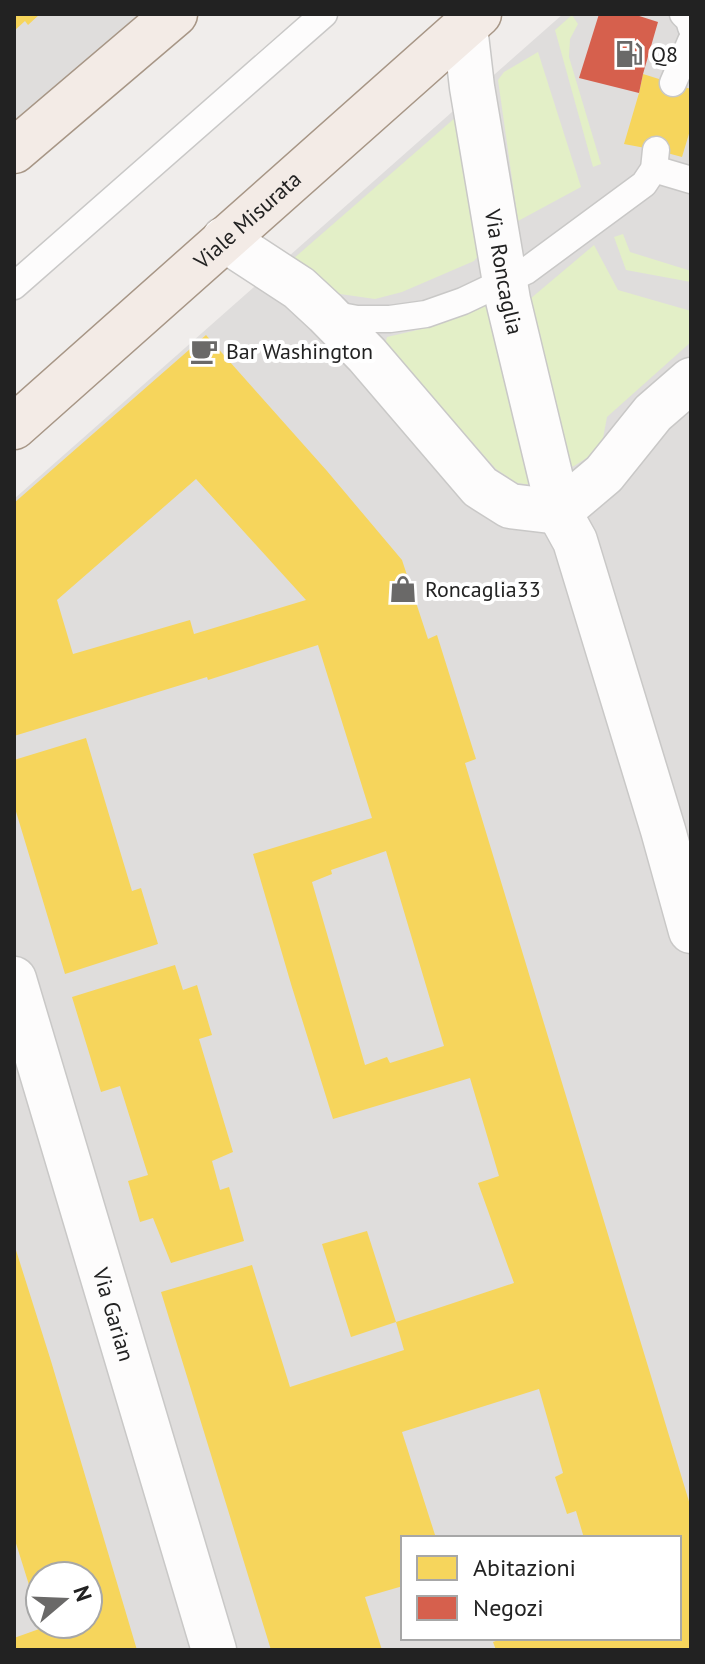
<svg xmlns="http://www.w3.org/2000/svg" width="705" height="1664" font-family="'PT Sans',sans-serif">
<rect width="100%" height="100%" fill="#f0edeb"/>
<g fill="#dfdddc" fill-rule="evenodd">
<polygon points="14,14 139,14 14,124"/>
<path d="M 563,14 L 691,14 L 691,1650 L 14,1650 L 14,499 ZM 403,1538 L 679,1538 L 679,1638 L 403,1638 ZM 40,1576 L 88,1576 L 88,1624 L 40,1624 Z"/>
</g>
<g fill="#e3efc7">
<polygon points="572,15 578,24 570,39 569,57 601,164 593,167 555,30"/>
<polygon points="538,52 581,187 518,221 498,80 504,72"/>
<polygon points="464,110 479,255 474,261 402,292 375,299 340,294 285,266"/>
<polygon points="623,234 630,252 691,271 691,282 626,270 614,237"/>
<polygon points="594,245 618,290 691,311 691,342 607,417 601,449 574,466 568,468 530,299"/>
<polygon points="490,297 533,485 517,483 496,469 385,344 387,337 426,328 467,311"/>
</g>
<g fill="#f6d55c" fill-rule="evenodd">
<polygon points="14,14 40,14 28,25 25,21 14,31"/>
<polygon points="643,74 691,89 691,127 682,157 656,150 624,144 639,93"/>
<path d="M 206,335 L 327,471 L 402,560 L 428,639 L 437,635 L 476,759 L 465,763 L 691,1508 L 691,1650 L 496,1650 L 493,1642 L 504,1638 L 679,1638 L 679,1538 L 584,1538 L 576,1511 L 567,1514 L 555,1477 L 563,1473 L 539,1389 L 402,1432 L 436,1538 L 403,1538 L 403,1586 L 365,1597 L 382,1650 L 271,1650 L 161,1292 L 252,1265 L 290,1387 L 404,1350 L 396,1322 L 351,1337 L 322,1244 L 367,1231 L 396,1322 L 514,1283 L 478,1183 L 499,1176 L 470,1078 L 333,1119 L 291,984 L 253,854 L 372,818 L 318,645 L 208,680 L 207,677 L 14,736 L 14,503 ZM 196,479 L 306,600 L 194,634 L 190,620 L 73,654 L 57,600 ZM 386,851 L 444,1046 L 390,1063 L 387,1057 L 365,1065 L 312,882 L 332,874 L 331,870 Z"/>
<polygon points="86,738 132,891 141,888 158,944 65,974 14,805 14,760"/>
<polygon points="175,965 183,990 197,985 212,1035 199,1039 233,1152 212,1161 220,1190 229,1187 244,1241 171,1263 153,1218 140,1222 128,1181 148,1175 120,1086 101,1092 72,997"/>
<polygon points="15,1247 51,1361 137,1650 14,1650 14,1638 42,1628 41,1624 88,1624 88,1576 40,1576 40,1620 14,1537"/>
</g>
<polygon fill="#d6604d" points="599,14 633,14 658,22 643,74 639,93 579,78"/>
<g fill="none" stroke-linecap="round" stroke-linejoin="round">
<g stroke="#c9c8c7" stroke-width="29">
<g id="lane">
<polyline points="683,14 689,20 691,27"/>
<polyline points="673,83 691,41"/>
<polyline points="654,169 691,180"/>
<polyline points="14,286 324,14"/>
<polyline points="330,314 357,319 390,319 426,314 463,301 526,271 644,184 654,169 656,150"/>
</g>
</g>
<g stroke="#c9c8c7" stroke-width="47">
<g id="street">
<path id="s1" d="M 465,27 L 472,87 L 508,300 L 559,512 L 575,541 L 663,830 L 691,931"/>
<polyline points="224,239 299,288 326,313 367,355 480,487 510,506 559,512"/>
<polyline points="559,512 604,474 653,413 691,380"/>
<path id="s2" d="M 14,979 L 214,1650"/>
</g>
</g>
<g stroke="#a79686" stroke-width="47">
<g id="primary">
<polyline points="14,151 175,14"/>
<path id="s3" d="M 14,427 L 479,14"/>
</g>
</g>
<use href="#lane" stroke="#fdfcfc" stroke-width="26"/>
<use href="#street" stroke="#fdfcfc" stroke-width="44"/>
<use href="#primary" stroke="#f3ebe6" stroke-width="44"/>
</g>
<defs>
<g id="fuel-bare" transform="scale(2.16)"><path d="M-5.5-6h7V0h2V4h1.3V-2.5L3-4.5l.8-.8L6-3V5H2.5V1h-1V6h-7ZM-4.2-4.7v3.2H.2V-4.7Z" fill="#6a6968" stroke="#fff" stroke-width="2.5" paint-order="stroke"/></g>
<g id="cafe-bare" transform="scale(2.16)"><path d="M-5.5-4.5H6V0H3Q3 3.5 0 3.5H-2.5Q-5.5 3.5-5.5 0ZM3-3.2v2h1.7v-2ZM-6 4.5H4V6H-6Z" fill="#6a6968" stroke="#fff" stroke-width="2.5" paint-order="stroke"/></g>
<g id="shop-bare" transform="scale(2.16)"><path d="M-5-2.5h2.3a2.7 3.5 0 0 1 5.4 0H5L5.5 6h-11ZM-1.5-2.5h3a1.5 2.3 0 0 0-3 0Z" fill="#6a6968" stroke="#fff" stroke-width="2.5" paint-order="stroke"/></g>
</defs>
<g fill-rule="evenodd">
<use href="#fuel-bare" x="629" y="54"/>
<use href="#cafe-bare" x="204" y="351"/>
<use href="#shop-bare" x="403" y="589"/>
</g>
<g text-anchor="middle" stroke-width="8" stroke-linejoin="round" paint-order="stroke">
<g font-size="22" fill="#222" stroke="#fff" text-anchor="start">
<text x="651" y="62">Q8</text>
<text x="226" y="359">Bar Washington</text>
<text x="425" y="597">Roncaglia33</text>
</g>
<g font-size="22" fill="#222" stroke="#fff">
<text dy="8" stroke="none"><textPath href="#s3" startOffset="312">Viale Misurata</textPath></text>
<text dy="8" stroke="none"><textPath href="#s1" startOffset="248">Via Roncaglia</textPath></text>
<text dy="8" stroke="none"><textPath href="#s2" startOffset="350">Via Garian</textPath></text>
</g>
</g>
<rect width="705" height="1664" fill="none" stroke="#222222" stroke-width="32"/>
<rect x="401" y="1536" width="280" height="104" fill="#ffffff" stroke="#a7a7a7" stroke-width="2"/>
<rect x="417" y="1556" width="40" height="24" fill="#f6d55c" stroke="#a7a7a7" stroke-width="2"/>
<text x="473" y="1576" font-size="24" fill="#222222">Abitazioni</text>
<rect x="417" y="1596" width="40" height="24" fill="#d6604d" stroke="#a7a7a7" stroke-width="2"/>
<text x="473" y="1616" font-size="24" fill="#222222">Negozi</text>
<g transform="translate(64 1600) rotate(71)"><circle r="38" fill="#ffffff" stroke="#a7a7a7" stroke-width="2"/>
<path d="M0-6L14 30L0 20L-14 30Z" fill="#6a6968"/>
<text y="-12" font-size="22" font-weight="bold" text-anchor="middle" fill="#222222">N</text>
</g>
</svg>
